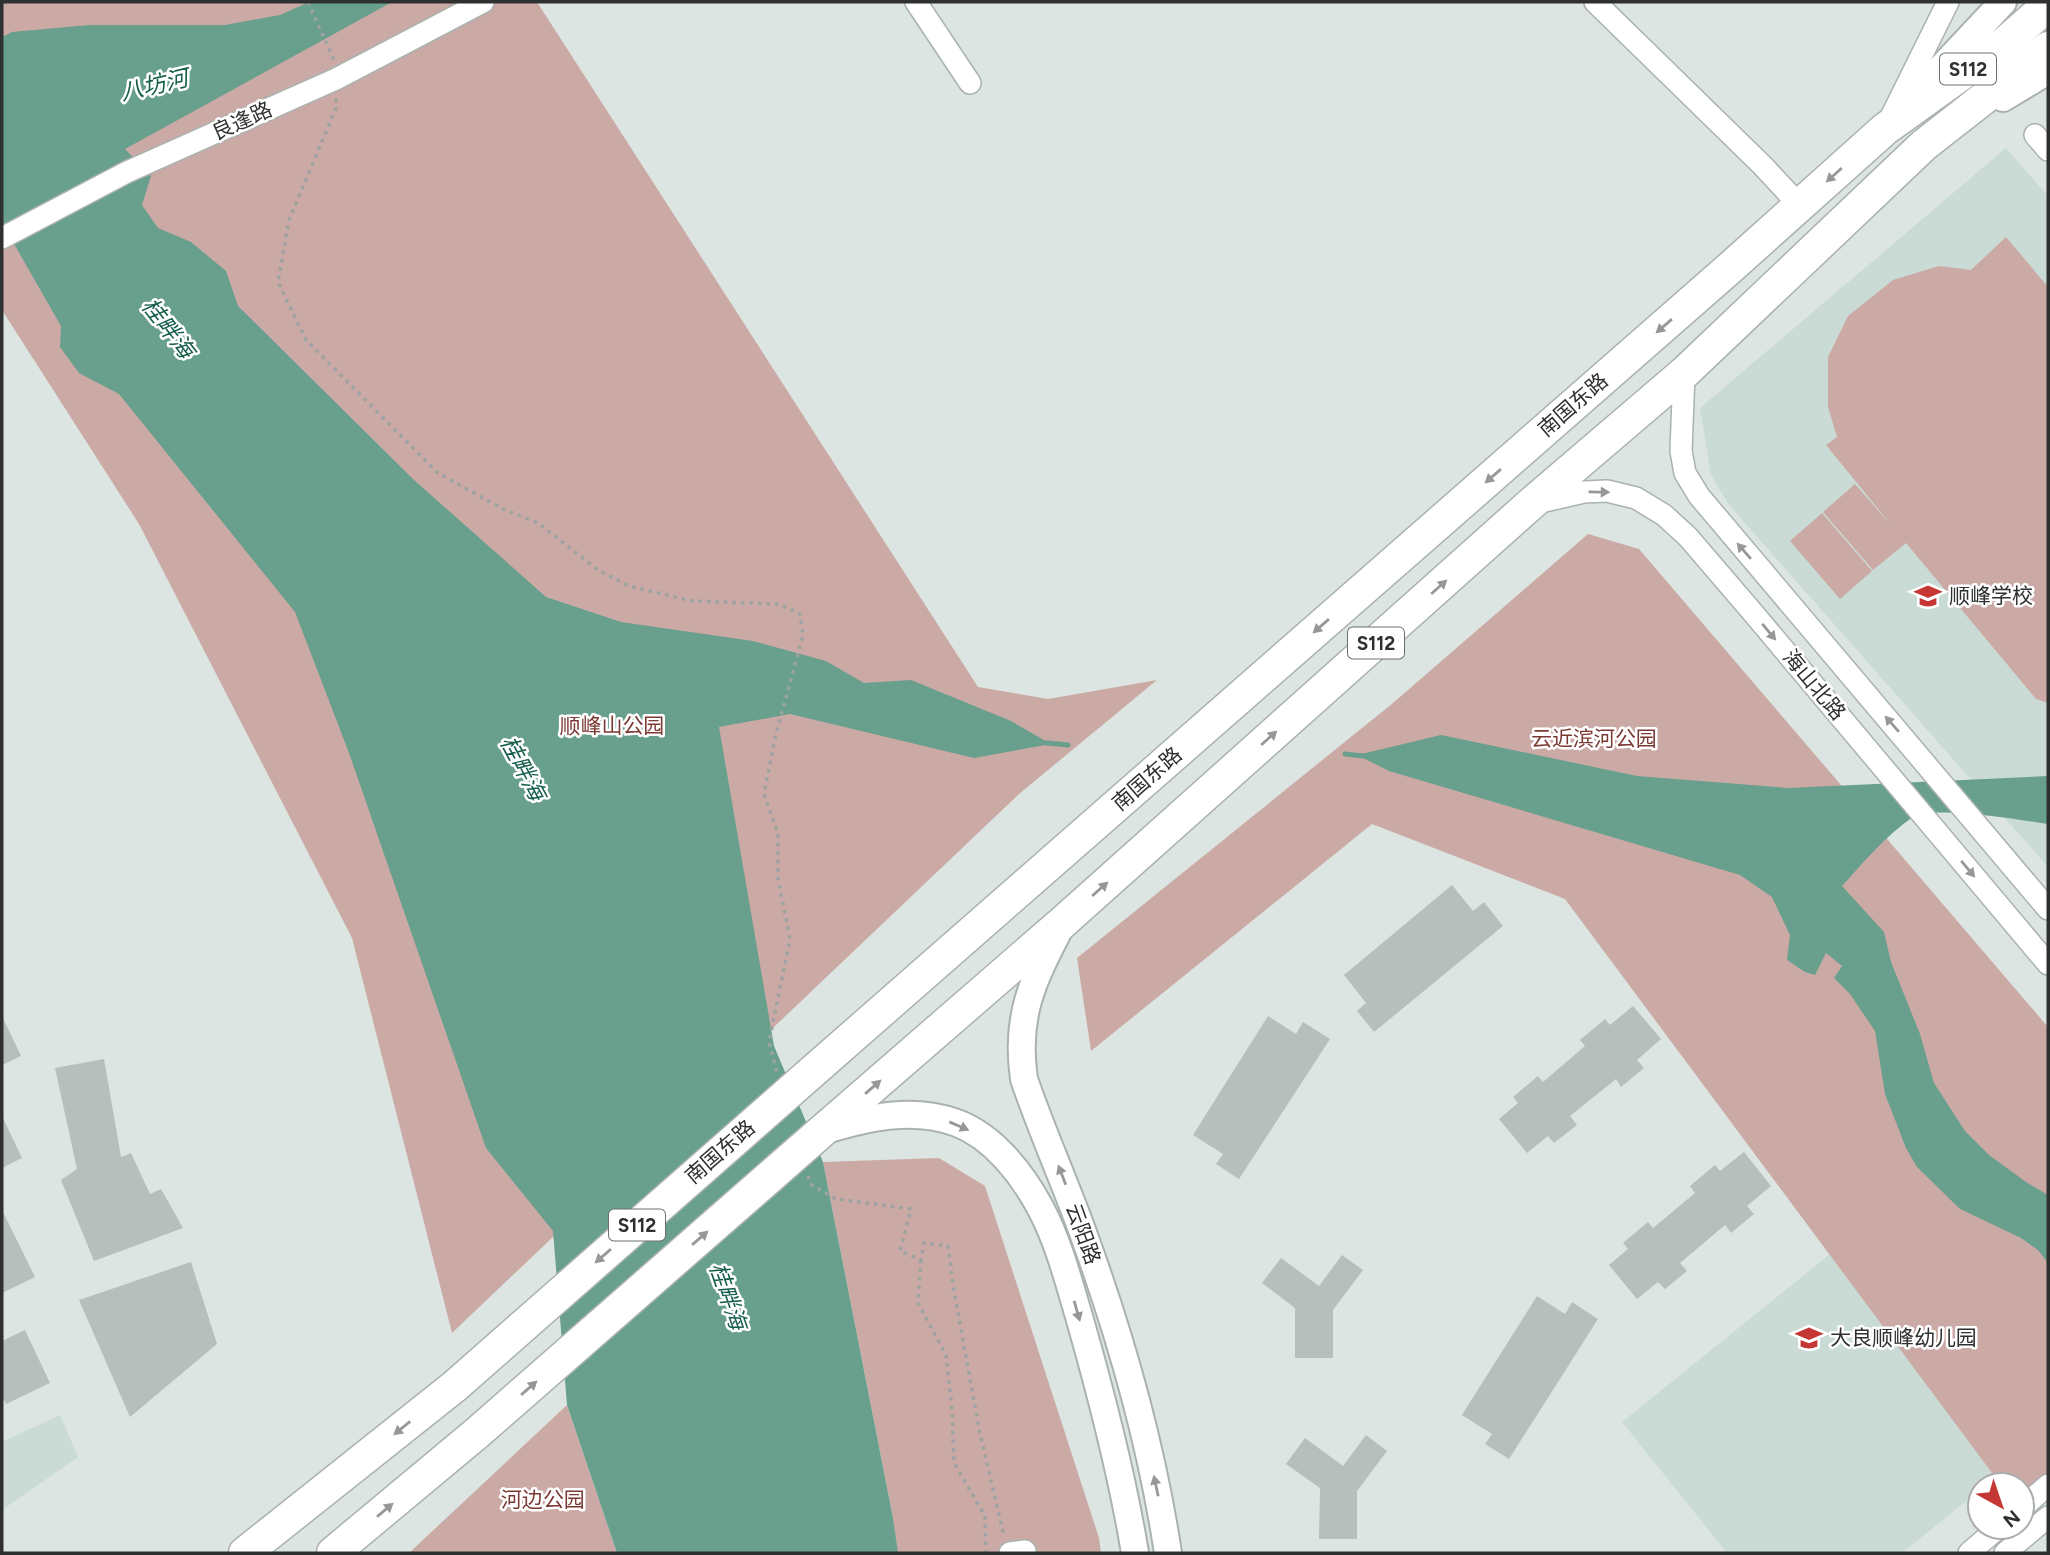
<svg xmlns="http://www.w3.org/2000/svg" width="2050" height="1555" font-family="Figtree,'Noto Sans SC',sans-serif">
<rect width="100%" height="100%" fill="#dce5e1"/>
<g fill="#cadbd5">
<polygon points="2006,148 2048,196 2048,867 1729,505 1711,475 1700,408"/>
<polygon points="1830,1254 1996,1478 1986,1485 1980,1485 1980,1490 1902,1553 1727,1553 1622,1422"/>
<polygon points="60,1415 78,1457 2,1510 2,1442"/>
</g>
<g fill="#cbaaa6">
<polygon points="2,2 537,2 978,687 1048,699 1157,680 1019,794 452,1333 352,938 139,524 2,310"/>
<polygon points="2006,237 2048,287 2048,703 2036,699 1906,543 1873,570 1823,512 1855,484 1892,526 1826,445 1837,437 1828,407 1828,357 1848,316 1893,280 1939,266 1971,270"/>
<polygon points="1822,513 1872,571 1840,599 1790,541"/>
<polygon points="1588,534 1639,549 2048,1027 2048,1499 2022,1489 2022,1485 2010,1485 1998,1481 1565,899 1372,824 1091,1051 1077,958 1393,703"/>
<polygon points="939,1158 985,1186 1099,1538 1101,1553 897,1553 893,1518 823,1162"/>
<polygon points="567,1405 617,1553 409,1553"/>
</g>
<g fill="#699f8d">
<polygon points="309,2 392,2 125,149 151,176 142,205 158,228 191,242 226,271 238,306 414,480 546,597 621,622 753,641 826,661 864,683 911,680 1011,721 1051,744 974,758 790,714 719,727 774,1046 823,1162 893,1518 898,1553 617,1553 567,1405 553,1231 486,1148 349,753 295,612 119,394 79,373 60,347 61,326 2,223 2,37 12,32 89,25 225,25 280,15"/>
<path d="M 1441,735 L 1637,776 L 1788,788 L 2048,776 L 2048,824 C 2022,820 1932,805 1913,817 C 1886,835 1863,863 1842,886 L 1884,932 L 1891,962 L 1920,1034 L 1934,1083 L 1965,1131 L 1989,1155 L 2026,1182 L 2048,1195 L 2048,1263 L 2038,1250 L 2021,1238 L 1960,1209 L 1917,1167 L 1906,1148 L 1885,1094 L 1875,1031 L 1850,994 L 1834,978 L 1842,966 L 1826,953 L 1815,975 L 1805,972 L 1787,960 L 1790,935 L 1772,897 L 1740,875 L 1389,771 L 1357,755 Z"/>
</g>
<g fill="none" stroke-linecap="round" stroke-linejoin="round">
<g stroke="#699f8d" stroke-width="5">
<polyline points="1047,743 1068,745"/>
<polyline points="1345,754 1363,756"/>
</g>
</g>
<g fill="#b6bfbc">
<polygon points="1452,885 1473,911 1484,902 1503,926 1374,1032 1357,1011 1366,1003 1344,975"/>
<polygon points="1633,1006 1661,1039 1637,1060 1644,1068 1621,1087 1616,1079 1570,1116 1577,1125 1554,1143 1548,1136 1527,1153 1499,1119 1518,1103 1513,1097 1538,1076 1543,1082 1585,1046 1580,1040 1605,1019 1610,1025"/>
<polygon points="2,1016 21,1056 2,1065"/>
<polygon points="1268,1016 1296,1034 1303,1022 1330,1039 1239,1179 1216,1164 1223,1154 1193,1135"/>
<polygon points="104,1059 121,1157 131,1153 150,1194 161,1189 183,1228 94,1261 61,1180 77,1169 55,1068"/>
<polygon points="2,1116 22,1158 2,1168"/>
<polygon points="1744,1152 1771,1186 1747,1206 1754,1214 1731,1233 1725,1225 1680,1263 1687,1271 1665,1289 1658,1282 1637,1299 1609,1265 1628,1249 1623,1243 1648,1222 1653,1228 1695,1193 1690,1186 1715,1165 1720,1171"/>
<polygon points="2,1210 35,1277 2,1293"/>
<polygon points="1342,1255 1363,1270 1333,1310 1333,1358 1295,1358 1295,1308 1262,1283 1281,1258 1319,1286"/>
<polygon points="191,1262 217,1344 130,1417 79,1300"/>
<polygon points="1537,1296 1565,1314 1572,1302 1598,1319 1509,1459 1485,1444 1492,1434 1462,1415"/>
<polygon points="25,1330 50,1383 6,1404 2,1396 2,1341"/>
<polygon points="1366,1435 1387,1451 1357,1491 1357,1539 1319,1539 1320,1488 1286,1464 1305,1438 1343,1466"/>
</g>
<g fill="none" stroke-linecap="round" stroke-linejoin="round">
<g stroke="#aab2af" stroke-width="24">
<g id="minor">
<polyline points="916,2 970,83"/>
<polyline points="1595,2 1763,166 1800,206"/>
<polyline points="1887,125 1948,2"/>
<polyline points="2035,135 2048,150"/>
<polyline points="2,238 127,172 336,79 483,2"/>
<polyline points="1684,373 1681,451 1685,473 1699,496 2048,909"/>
<polyline points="1536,503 1584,492 1607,491 1636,498 1664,515 1688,537 1754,614 2048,964"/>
<polyline points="2022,1508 2048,1485"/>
<polyline points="1010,1553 1025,1551"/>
<polyline points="1969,1553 1999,1527"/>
<polyline points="2005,1553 2048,1517"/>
</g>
</g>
<g stroke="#aab2af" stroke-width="30">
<g id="major">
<polyline points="1913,98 2003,2"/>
<polyline points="2003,98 2048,71"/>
<path d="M 1060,928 C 1032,982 1015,1017 1024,1079 C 1043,1135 1068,1189 1087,1244 C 1123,1344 1152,1448 1168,1553"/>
<path d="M 826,1130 C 869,1117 913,1107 957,1123 C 994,1137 1023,1175 1041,1209 C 1059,1243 1069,1283 1080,1320 C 1102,1397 1122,1474 1135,1553"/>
</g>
</g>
<g stroke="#aab2af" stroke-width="35">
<g id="highway">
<polyline points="820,1065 1731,267 1885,129 2006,42 2048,5"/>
<polyline points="821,1132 1063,922 1532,503 1684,373 1924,145 2048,48"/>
<polyline points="245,1553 455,1386"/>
<polyline points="333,1553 477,1433"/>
</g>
</g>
<g stroke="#9ca3a0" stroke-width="3.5" stroke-dasharray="3.5 5" stroke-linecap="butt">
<polyline points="308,2 334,60"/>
<polyline points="2,3 5,2"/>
<polyline points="336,99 336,108 289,220 278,282 306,340 438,473 503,509 538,523 598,570 629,586 692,601 779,604 800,614 803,635 775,738 764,794 778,833 778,879 790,939 769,1042 777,1072"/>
<polyline points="808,1176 810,1184 836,1199 911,1209 900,1251 921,1260 924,1243 948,1246 953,1285 979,1429 1004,1536"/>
<polyline points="921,1260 918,1303 946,1355 952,1409 954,1463 985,1516 986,1553"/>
</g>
<use href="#minor" stroke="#fff" stroke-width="21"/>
<use href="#major" stroke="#fff" stroke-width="26"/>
<use href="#highway" stroke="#fff" stroke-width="32"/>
<g stroke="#aab2af" stroke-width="35" stroke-linecap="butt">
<g id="highway-bridge">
<polyline points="455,1386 820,1065"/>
<polyline points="477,1433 821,1132"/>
</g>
</g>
<use href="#highway-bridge" stroke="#fff" stroke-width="32"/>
</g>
<defs><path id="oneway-solid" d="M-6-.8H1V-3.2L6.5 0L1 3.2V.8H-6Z" transform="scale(1.75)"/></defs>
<g fill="#969898">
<use href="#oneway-solid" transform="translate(1834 175) rotate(138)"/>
<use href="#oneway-solid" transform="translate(1664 326) rotate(139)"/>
<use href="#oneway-solid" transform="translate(1493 476) rotate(139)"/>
<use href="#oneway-solid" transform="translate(1599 492) rotate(1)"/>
<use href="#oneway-solid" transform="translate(1744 551) rotate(-131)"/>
<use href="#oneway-solid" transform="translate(1439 587) rotate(-42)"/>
<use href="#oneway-solid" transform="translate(1321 626) rotate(139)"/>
<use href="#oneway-solid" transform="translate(1769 632) rotate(50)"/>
<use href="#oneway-solid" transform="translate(1892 724) rotate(-131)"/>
<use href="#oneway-solid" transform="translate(1269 738) rotate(-42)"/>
<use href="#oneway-solid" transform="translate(1968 869) rotate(50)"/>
<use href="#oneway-solid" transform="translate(1100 889) rotate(-42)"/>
<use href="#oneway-solid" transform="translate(873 1087) rotate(-41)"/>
<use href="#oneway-solid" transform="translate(959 1126) rotate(23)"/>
<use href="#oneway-solid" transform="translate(1062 1175) rotate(-111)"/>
<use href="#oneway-solid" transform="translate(700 1238) rotate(-41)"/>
<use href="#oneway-solid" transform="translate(603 1256) rotate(139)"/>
<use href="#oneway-solid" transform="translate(1077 1311) rotate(74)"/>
<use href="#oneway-solid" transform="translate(529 1388) rotate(-41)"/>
<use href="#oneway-solid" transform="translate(402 1428) rotate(141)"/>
<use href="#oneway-solid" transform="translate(1156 1486) rotate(-102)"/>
<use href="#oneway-solid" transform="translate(385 1510) rotate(-40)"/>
</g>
<defs>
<g id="school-bare" transform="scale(2.1)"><path d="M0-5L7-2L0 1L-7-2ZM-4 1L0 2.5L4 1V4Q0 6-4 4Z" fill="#c53735" stroke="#fff" stroke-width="2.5" paint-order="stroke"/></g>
</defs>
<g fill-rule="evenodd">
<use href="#school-bare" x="1928" y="596"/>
<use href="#school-bare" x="1809" y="1338"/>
</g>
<g text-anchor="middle" stroke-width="5" stroke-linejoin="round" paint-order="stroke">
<g fill="#fff" stroke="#6d6f6e" stroke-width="2">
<rect x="1940" y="53.5" width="56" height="31" rx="5"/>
<rect x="1348" y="627.5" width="56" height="31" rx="5"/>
<rect x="609" y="1209.5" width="56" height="31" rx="5"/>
</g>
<g font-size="19" font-weight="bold" fill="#2e3130">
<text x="1968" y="76">S112</text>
<text x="1376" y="650">S112</text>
<text x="637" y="1232">S112</text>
</g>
<g font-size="21" fill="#2e3130" stroke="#fff">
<text transform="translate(242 121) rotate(-24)" y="7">良逢路</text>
<text transform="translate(1573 405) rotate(-41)" y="7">南国东路</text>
<text transform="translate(1814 685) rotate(50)" y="7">海山北路</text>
<text transform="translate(1147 779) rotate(-41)" y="7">南国东路</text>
<text transform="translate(720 1152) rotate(-41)" y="7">南国东路</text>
<text transform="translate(1083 1234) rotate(70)" y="7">云阳路</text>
</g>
<g font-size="21" fill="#2e3130" stroke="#fff" text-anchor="start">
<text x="1949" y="603">顺峰学校</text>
<text x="1830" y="1345">大良顺峰幼儿园</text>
</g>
<g font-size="21" fill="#7b3934" stroke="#fff">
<text x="612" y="733">顺峰山公园</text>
<text x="1594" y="746">云近滨河公园</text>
<text x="543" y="1507">河边公园</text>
</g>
<g font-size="23" font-style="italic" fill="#165d4b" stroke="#fff">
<text transform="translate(154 85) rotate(-13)" y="8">八坊河</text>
<text transform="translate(168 328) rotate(52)" y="8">桂畔海</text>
<text transform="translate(523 768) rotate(62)" y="8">桂畔海</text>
<text transform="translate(728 1296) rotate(71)" y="8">桂畔海</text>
</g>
</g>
<rect width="2050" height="1555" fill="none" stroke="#2e3130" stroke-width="7"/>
<g transform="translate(2001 1506) rotate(140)"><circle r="33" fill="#ffffff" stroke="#abadac" stroke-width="2"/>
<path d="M0-5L12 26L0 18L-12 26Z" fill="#c53735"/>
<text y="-10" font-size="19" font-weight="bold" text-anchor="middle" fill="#2e3130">N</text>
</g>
</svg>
